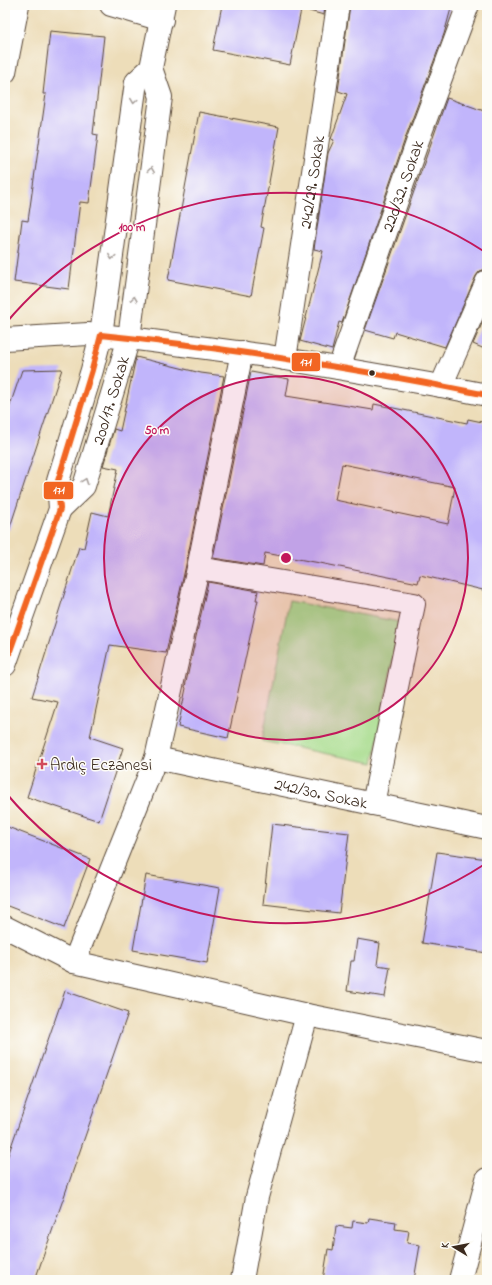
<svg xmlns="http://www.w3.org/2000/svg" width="492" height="1285" font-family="'Indie Flower',sans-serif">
<rect width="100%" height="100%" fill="#fdfcf7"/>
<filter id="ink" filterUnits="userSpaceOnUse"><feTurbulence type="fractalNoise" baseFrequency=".025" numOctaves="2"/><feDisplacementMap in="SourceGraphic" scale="8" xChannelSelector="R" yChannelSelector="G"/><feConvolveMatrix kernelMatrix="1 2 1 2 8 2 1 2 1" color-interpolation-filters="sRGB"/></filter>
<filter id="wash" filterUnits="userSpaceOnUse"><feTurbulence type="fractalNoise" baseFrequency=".012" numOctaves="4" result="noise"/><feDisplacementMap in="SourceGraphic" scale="16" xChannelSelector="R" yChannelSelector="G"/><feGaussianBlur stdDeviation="0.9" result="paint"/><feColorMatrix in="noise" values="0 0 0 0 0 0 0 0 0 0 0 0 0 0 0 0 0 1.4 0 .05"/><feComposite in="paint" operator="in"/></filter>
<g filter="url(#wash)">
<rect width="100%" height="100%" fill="#edddb9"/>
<polygon fill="#a6db8b" stroke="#708254" points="289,601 400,622 373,763 262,741"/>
<g id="blocks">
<g fill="#c1b5fb" fill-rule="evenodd">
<polygon points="222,5 302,5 290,65 213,50"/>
<polygon points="310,5 325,5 324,15 309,11"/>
<polygon points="350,5 452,5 444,34 406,136 342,323 339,322 332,350 300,341 323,251 314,249 328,153 334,140 331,139 347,94 338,91"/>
<polygon points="50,31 104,36 93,134 98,135 89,203 80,202 69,289 14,282 22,220 28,221 46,94 43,94"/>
<polygon points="447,98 487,112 487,269 480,271 476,276 445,347 395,332 393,338 365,330"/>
<polygon points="199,112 279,127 261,227 264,228 251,296 168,280"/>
<polygon points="487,312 487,350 473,344"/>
<polygon points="136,357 201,373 224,376 186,565 166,653 110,645 90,737 123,748 99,821 27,797 58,702 32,697 79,547 84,548 92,512 108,516 118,469 103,466 114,429 120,431"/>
<polygon points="62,369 9,530 5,529 5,420 22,370"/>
<path d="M 251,372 L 289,379 L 286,396 L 373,410 L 374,404 L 467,423 L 468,419 L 487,423 L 487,591 L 420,575 L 418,583 L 320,563 L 265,553 L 263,566 L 213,558 ZM 342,464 L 455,487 L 448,524 L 335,500 Z"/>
<polygon points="208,582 258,591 256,600 258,600 228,738 178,727 186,688 185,687"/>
<polygon points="272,824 349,833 339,913 263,904"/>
<polygon points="5,826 90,859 64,928 5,905"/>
<polygon points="437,852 487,859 487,953 422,943"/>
<polygon points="146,875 220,888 207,963 133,950"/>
<polygon points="357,939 380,943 377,965 390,967 385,997 347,991 351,961 354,961"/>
<polygon points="65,991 128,1013 35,1280 5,1280 5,1164"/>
<polygon points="369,1218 396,1222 395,1229 409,1231 407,1243 420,1245 414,1280 323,1280 328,1249 333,1250 336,1226 352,1228 353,1221 368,1223"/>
</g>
</g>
</g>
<g filter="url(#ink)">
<use href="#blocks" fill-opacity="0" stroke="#564535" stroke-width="1"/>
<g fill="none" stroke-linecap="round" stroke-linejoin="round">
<g stroke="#564535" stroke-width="24">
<g id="minor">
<polyline points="111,5 162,20"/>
<polyline points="5,72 18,5"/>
<polyline points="5,339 88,334 129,338 268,356 441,386 487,395"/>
<path id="s1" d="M 285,359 L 338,5"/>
<path id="s2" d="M 339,368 L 418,140 L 468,5"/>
<polyline points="441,386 487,281"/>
<path id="s3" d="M 60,509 L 84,486 L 129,338 L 161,97 L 151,68"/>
<polyline points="198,568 414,604 373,804"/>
<polyline points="5,665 60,509 58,481 92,370 101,335 136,82 151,68 164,5"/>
<path id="s4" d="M 156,758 L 487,828"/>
<polyline points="5,927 74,962 307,1015 487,1051"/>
<polyline points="74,962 156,758 198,568 242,352"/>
<polyline points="242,1280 257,1197 307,1015"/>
<polyline points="460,1280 487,1179"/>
</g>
</g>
<use href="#minor" stroke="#fff" stroke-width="22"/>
<g stroke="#fdfcf7" stroke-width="9">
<path id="bus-1" d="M 5,665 L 60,509 L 58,481 L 92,370 L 101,335 C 231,348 359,369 487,395"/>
</g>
<use href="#bus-1" stroke="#f26522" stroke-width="6"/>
</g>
<defs><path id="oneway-chevron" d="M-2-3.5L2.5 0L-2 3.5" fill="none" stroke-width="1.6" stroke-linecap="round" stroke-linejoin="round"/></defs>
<g stroke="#a79f9a">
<use href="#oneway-chevron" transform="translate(134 101) rotate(98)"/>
<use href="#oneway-chevron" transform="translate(151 170) rotate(-82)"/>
<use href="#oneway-chevron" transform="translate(112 257) rotate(98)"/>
<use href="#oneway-chevron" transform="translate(134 299) rotate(-82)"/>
<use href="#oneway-chevron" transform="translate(85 481) rotate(-70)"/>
</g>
</g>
<circle cx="286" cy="558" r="182" fill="#c2185b" fill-opacity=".12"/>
<g fill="none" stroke="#c2185b" stroke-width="2">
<circle cx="286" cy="558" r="182"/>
<path d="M485 864A365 365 0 0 1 6 793M6 323A365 365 0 0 1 485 252"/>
</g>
<circle fill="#3b2a1e" stroke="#fdfcf7" stroke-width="1.5" cx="372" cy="373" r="3.5"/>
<path fill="#d1495b" stroke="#fdfcf7" stroke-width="1.5" d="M40 758h4v4h4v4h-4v4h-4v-4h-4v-4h4z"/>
<g text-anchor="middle" stroke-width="3" stroke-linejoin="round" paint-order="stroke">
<g font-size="17" fill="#3b2a1e" stroke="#fdfcf7">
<text dy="6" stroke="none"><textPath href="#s1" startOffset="179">242/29. Sokak</textPath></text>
<text dy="6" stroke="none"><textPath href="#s2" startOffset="193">220/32. Sokak</textPath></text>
<text dy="6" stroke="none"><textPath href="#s3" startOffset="123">200/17. Sokak</textPath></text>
<text dy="6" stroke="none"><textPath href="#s4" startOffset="169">242/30. Sokak</textPath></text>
</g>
<g font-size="17" fill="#3b2a1e" stroke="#fdfcf7" text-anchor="start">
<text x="50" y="770">Ardıç Eczanesi</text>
</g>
</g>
<circle cx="286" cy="558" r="6" fill="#c2185b" stroke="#fdfcf7" stroke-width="2"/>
<g font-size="12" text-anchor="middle" font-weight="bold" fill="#c2185b" stroke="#fdfcf7" stroke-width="3" stroke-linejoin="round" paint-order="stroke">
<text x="132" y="231">100 m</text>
<text x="157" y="434">50 m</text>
</g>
<g stroke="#fdfcf7" stroke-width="1.5">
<rect x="291" y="352" width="30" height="20" rx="4" fill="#f26522"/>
<rect x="43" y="481" width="31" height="19" rx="4" fill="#f26522"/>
</g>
<g font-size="11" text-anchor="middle" font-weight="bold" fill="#fff">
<text x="306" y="366">171</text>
<text x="59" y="494">171</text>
</g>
<rect width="492" height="1285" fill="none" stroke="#fdfcf7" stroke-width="20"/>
<g transform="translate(454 1247) rotate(280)" stroke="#fdfcf7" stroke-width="3" paint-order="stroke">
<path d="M0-3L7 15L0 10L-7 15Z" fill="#3b2a1e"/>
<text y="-6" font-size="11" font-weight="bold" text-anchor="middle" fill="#3b2a1e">K</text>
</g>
</svg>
